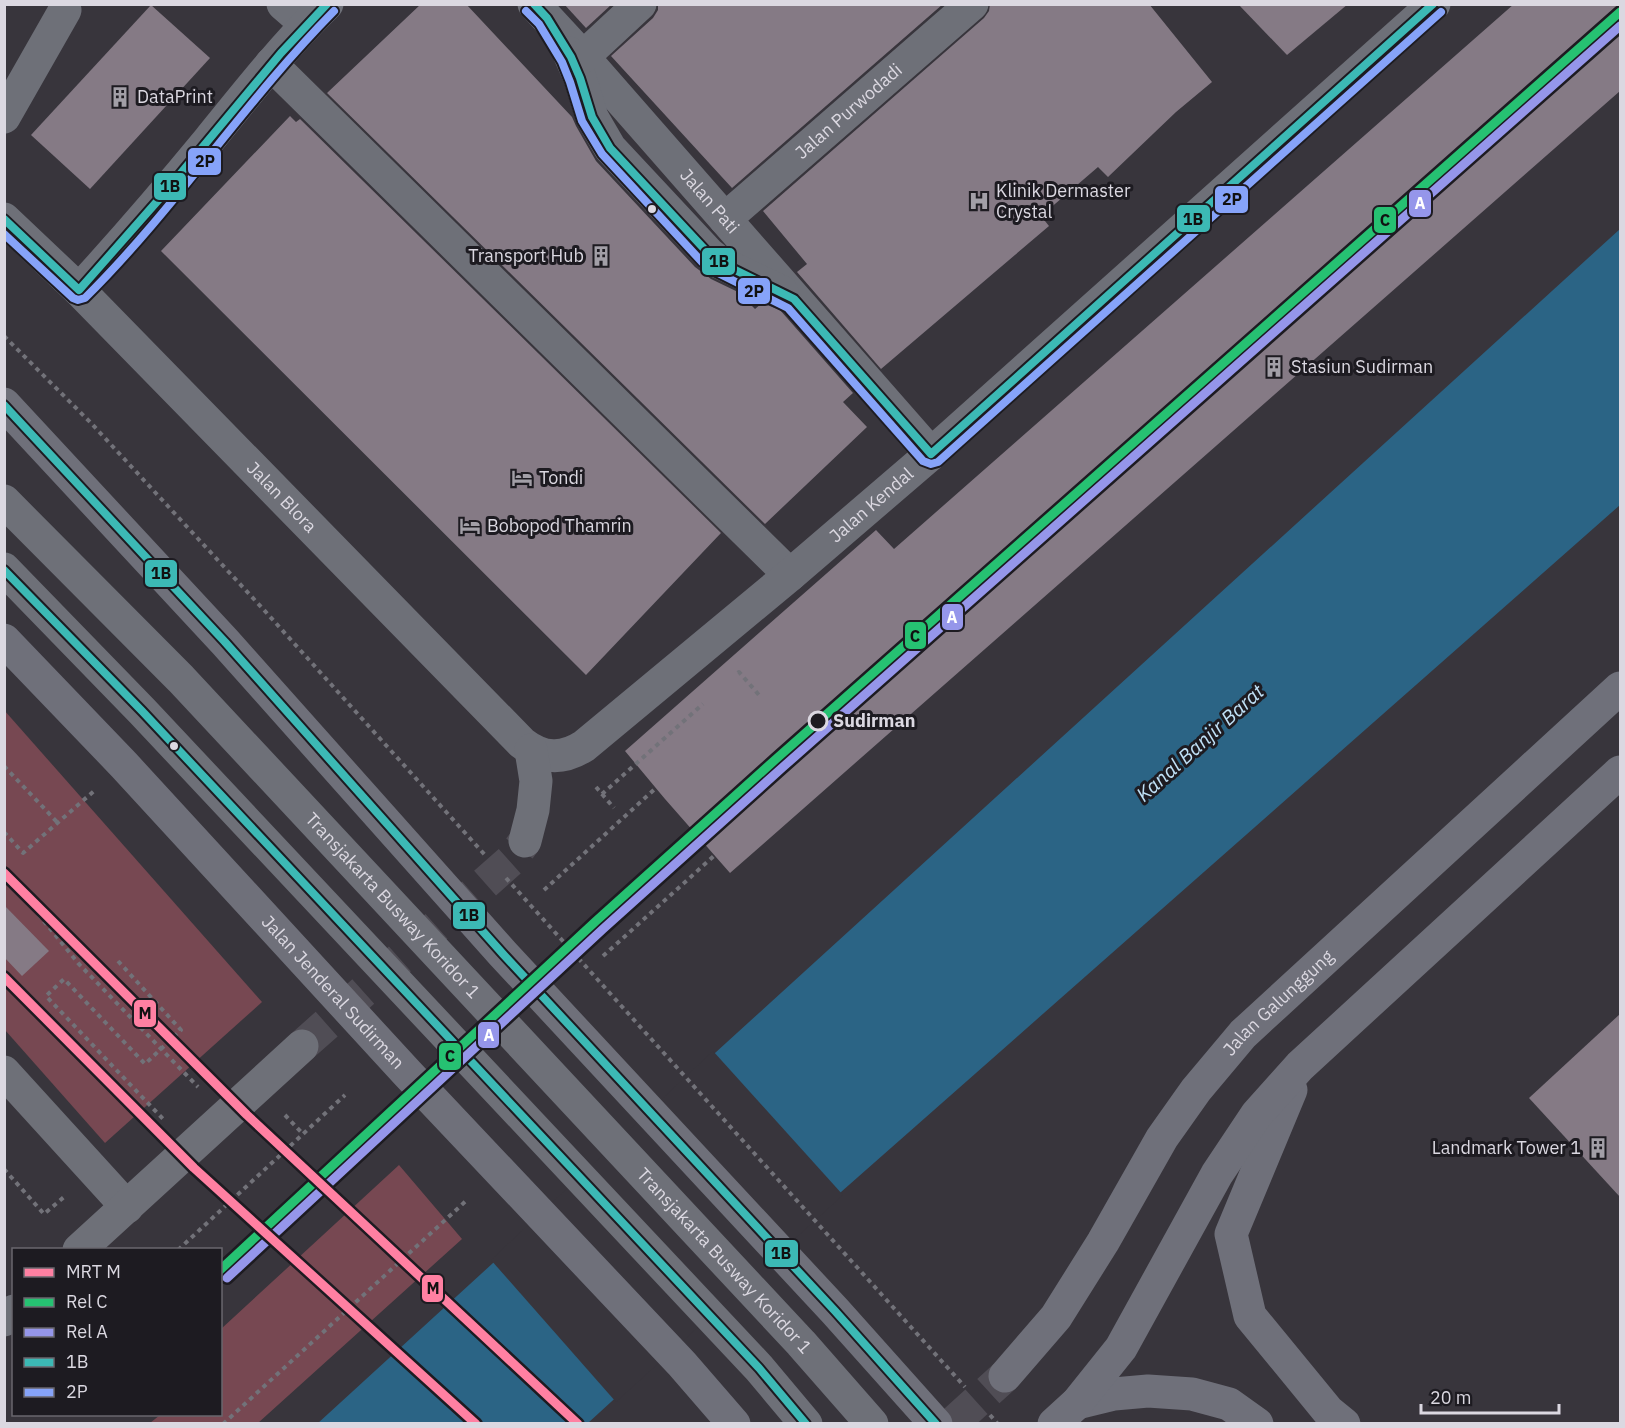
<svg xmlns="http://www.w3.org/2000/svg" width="1625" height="1428" font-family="'IBM Plex Sans',sans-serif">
<rect width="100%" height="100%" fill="#38353c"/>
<g fill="#774852">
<polygon points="4,710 262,1002 105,1143 5,1030"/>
<polygon points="399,1165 462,1239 258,1423 150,1423 160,1415 220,1414 221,1329"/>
</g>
<polygon fill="#2b6485" points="1620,229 1620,505 841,1192 588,1423 317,1424 493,1263 715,1053"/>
<polygon fill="#38353c" points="713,1051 843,1195 616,1402 491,1260"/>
<g fill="#857a85">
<polygon points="421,4 466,4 572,117 576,126 596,161 695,267 711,279 738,292 755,309 762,303 780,310 853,393 843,402 867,427 765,524 327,93"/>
<polygon points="564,4 612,4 586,28"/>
<polygon points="658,4 943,4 732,188 611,56 653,18 658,10"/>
<polygon points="990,4 1149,4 1212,82 1176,112 1108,177 1098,167 1041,216 1049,226 881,369 797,272 807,264 763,211 984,18 989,11"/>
<polygon points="1238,4 1348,4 1287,55"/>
<polygon points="1514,4 1620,4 1620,91 730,873 665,799 625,751 876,530 894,549"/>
<polygon points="151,5 210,58 90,189 31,135"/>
<polygon points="290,116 296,122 300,119 721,533 586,675 161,251"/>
<polygon points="4,905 49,951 22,976 4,957"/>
<polygon points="1620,1014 1620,1197 1529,1098"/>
</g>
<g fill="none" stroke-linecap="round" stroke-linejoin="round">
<polyline stroke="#504d55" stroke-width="33" stroke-dasharray="33 16" stroke-linecap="butt" points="302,1046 510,861 525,841"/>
<polyline stroke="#504d55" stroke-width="33" stroke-dasharray="33 16" stroke-linecap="butt" points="952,1424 1005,1376"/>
<g stroke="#727279" stroke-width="4" stroke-dasharray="4.5 4.5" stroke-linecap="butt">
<polyline points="4,336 91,423 264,610 485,855"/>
<polyline points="738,673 739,672 759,695"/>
<polyline points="4,766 58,823"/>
<polyline points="596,787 602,794 703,704"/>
<polyline points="602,794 614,808"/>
<polyline points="4,832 23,853 94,791"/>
<polyline points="4,872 78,963 198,1087"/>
<polyline points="506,878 965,1387"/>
<polyline points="544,890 657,787"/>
<polyline points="603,956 715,855"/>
<polyline points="118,961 181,1030 145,1064 64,979 46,996 163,1119"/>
<polyline points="285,1115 303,1134"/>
<polyline points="4,1169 44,1214 64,1197"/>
<polyline points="178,1250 345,1095"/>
<polyline points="990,1415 998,1424"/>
<polyline points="223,1424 467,1200"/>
</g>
<g stroke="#6e7078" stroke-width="33">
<polyline points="283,4 306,24"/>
<path id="s1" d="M 534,4 L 583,57 L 931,454"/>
<polyline points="569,53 580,78 592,117 610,148 709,254 719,262 782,292"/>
<polyline points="583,57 640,4"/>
<polyline points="271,64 790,575"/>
<polyline points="4,117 65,10"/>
<path id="s2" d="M 4,219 L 79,290 L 522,743 C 543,759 562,760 584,746 L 790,575 L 931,454 L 1434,4"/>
<path id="s3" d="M 725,219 L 972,4"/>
<path d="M 79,290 C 124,241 167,191 209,140 C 247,93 284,46 327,4"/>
<path id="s4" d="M 4,501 L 181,679 L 801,1343 L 872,1424"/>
<polyline points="4,569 142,711 759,1368 806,1424"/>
<polyline points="525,841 533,810 536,781 531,750"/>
<polyline points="4,1072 127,1207"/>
<polyline points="79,1250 302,1046"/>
<polyline points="4,1320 14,1311"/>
</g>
<g stroke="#6f707a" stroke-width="33">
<polyline points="4,404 225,642 503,954 835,1311 936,1424"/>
<path id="s5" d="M 4,640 L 124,765 L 408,1074 L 682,1364 L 734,1424"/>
<polyline points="1291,1090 1231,1234 1250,1316 1328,1411 1344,1424"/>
<path id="s6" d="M 1005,1376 L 1056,1317 L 1103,1242 L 1162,1138 L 1196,1090 L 1243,1034 L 1620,688"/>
<polyline points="1077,1403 1114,1394 1148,1391 1192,1394 1229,1404 1257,1424"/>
<polyline points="1054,1424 1077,1403 1121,1348 1217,1174 1257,1114 1300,1066 1620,772"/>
</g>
<g stroke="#1d1b21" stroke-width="12">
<g id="bus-1">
<polyline points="534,4 547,18 571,57 580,78 592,117 610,148 709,254 719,262 794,299 931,454 1433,4"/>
<polyline points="4,219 79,290 161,197 281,53 327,4"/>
<polyline points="4,405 225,642 503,954 835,1311 936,1424"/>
<polyline points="4,570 142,711 759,1368 806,1424"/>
</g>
</g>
<g stroke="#1d1b21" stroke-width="12">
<g id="bus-2">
<polyline points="526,11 539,24 562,62 570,82 582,121 602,154 702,262 714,271 788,308 923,461 931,464 938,462 1441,12"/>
<path d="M 4,234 L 73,298 L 78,300 L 85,298 C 175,209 245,101 334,11"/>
</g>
</g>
<use href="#bus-1" stroke="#3cb9b5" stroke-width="8"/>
<use href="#bus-2" stroke="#86a3f9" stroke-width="8"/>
<g stroke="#1d1b21" stroke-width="14">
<polyline id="rail-1" points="220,1270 596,921 776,759 1620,12"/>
</g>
<g stroke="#1d1b21" stroke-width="14">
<polyline id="rail-2" points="227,1278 603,929 783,767 1620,26"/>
</g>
<use href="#rail-1" stroke="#26c172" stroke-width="9"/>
<use href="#rail-2" stroke="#9596ea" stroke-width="9"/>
<g stroke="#1d1b21" stroke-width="14">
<g id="metro-1">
<polyline points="4,873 247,1115 578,1424"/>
<polyline points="4,977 194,1168 476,1424"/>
</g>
</g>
<use href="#metro-1" stroke="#ff80a2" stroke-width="9"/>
</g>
<defs>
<g id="building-bare" transform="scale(1.62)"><path d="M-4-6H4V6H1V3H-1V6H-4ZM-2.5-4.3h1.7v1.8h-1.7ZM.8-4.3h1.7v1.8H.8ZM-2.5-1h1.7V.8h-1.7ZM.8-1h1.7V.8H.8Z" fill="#a29fa7" stroke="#1d1b21" stroke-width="2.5" paint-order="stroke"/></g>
<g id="hospital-bare" transform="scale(1.62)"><path d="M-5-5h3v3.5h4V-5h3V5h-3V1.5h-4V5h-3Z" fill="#a29fa7" stroke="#1d1b21" stroke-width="2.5" paint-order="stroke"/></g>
<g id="hotel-bare" transform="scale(1.62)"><path d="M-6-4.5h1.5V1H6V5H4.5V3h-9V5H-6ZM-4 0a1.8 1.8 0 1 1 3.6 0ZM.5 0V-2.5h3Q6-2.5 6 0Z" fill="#a29fa7" stroke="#1d1b21" stroke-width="2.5" paint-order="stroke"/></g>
</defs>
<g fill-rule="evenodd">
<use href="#building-bare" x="120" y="97"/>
<use href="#hospital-bare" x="979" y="201"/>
<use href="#building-bare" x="601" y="256"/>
<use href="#building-bare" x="1274" y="367"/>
<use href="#hotel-bare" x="522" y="478"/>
<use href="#hotel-bare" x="470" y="526"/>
<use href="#building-bare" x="1598" y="1148"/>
</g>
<g fill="#dbd8e1" stroke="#1d1b21" stroke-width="2">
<circle cx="652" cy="209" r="5"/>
<circle cx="174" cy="746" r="5"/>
</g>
<circle fill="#1d1b21" stroke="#dbd8e1" stroke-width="3" cx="818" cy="721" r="9"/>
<g text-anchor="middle" stroke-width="6" stroke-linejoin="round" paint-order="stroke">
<g font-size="18" fill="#dbd8e1" stroke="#1d1b21" text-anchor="start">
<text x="137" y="103">DataPrint</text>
<text x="996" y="197">Klinik Dermaster<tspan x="996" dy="21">Crystal</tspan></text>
<text x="584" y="262" text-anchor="end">Transport Hub</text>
<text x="1291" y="373">Stasiun Sudirman</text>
<text x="539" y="484">Tondi</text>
<text x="487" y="532">Bobopod Thamrin</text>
<text x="1581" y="1154" text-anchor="end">Landmark Tower 1</text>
</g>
<g font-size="18" fill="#dbd8e1" stroke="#1d1b21">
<text dy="6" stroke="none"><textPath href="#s3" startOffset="164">Jalan Purwodadi</textPath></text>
<text dy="6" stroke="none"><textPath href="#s1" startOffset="264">Jalan Pati</textPath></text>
<text dy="6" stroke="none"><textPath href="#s2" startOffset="393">Jalan Blora</textPath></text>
<text dy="6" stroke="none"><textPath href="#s2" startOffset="1179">Jalan Kendal</textPath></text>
<text dy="6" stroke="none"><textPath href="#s4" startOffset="561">Transjakarta Busway Koridor 1</textPath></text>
<text dy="6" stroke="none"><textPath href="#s5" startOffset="482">Jalan Jenderal Sudirman</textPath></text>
<text dy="6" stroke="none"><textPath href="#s6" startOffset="465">Jalan Galunggung</textPath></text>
<text dy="6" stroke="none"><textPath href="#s4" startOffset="1047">Transjakarta Busway Koridor 1</textPath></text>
</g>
<g font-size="18" font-weight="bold" fill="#dbd8e1" stroke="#1d1b21" text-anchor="start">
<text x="833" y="727">Sudirman</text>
</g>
<g font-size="20" font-style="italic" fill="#c0e1f7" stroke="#1d1b21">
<text transform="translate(1200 743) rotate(-42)" y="7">Kanal Banjir Barat</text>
</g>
</g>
<g stroke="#1d1b21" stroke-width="2">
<rect x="187" y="147" width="35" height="29" rx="6" fill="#86a3f9"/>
<rect x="153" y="172" width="34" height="29" rx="6" fill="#3cb9b5"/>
<rect x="1214" y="185" width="35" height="29" rx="6" fill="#86a3f9"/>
<rect x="1408" y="189" width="24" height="29" rx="6" fill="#9596ea"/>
<rect x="1176" y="204" width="35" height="29" rx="6" fill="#3cb9b5"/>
<rect x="1373" y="206" width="24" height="28" rx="6" fill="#26c172"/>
<rect x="701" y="247" width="35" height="29" rx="6" fill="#3cb9b5"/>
<rect x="737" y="277" width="34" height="28" rx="6" fill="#86a3f9"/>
<rect x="144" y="559" width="34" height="29" rx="6" fill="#3cb9b5"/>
<rect x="941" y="603" width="23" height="28" rx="6" fill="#9596ea"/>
<rect x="904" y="621" width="23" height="29" rx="6" fill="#26c172"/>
<rect x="452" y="901" width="34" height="29" rx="6" fill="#3cb9b5"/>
<rect x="133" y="999" width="24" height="29" rx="6" fill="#ff80a2"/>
<rect x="477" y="1021" width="23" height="28" rx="6" fill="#9596ea"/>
<rect x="438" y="1042" width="24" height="29" rx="6" fill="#26c172"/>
<rect x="764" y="1239" width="35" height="29" rx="6" fill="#3cb9b5"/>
<rect x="421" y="1274" width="23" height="29" rx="6" fill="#ff80a2"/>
</g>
<g font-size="16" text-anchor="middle" font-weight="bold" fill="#fff">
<text x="1420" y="209">A</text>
<text x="952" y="623">A</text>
<text x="489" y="1041">A</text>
</g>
<g font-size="16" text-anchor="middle" font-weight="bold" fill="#111">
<text x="205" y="167">2P</text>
<text x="170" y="192">1B</text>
<text x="1232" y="205">2P</text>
<text x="1193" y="225">1B</text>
<text x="1385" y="226">C</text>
<text x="719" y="267">1B</text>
<text x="754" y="297">2P</text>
<text x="161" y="579">1B</text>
<text x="915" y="642">C</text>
<text x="469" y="921">1B</text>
<text x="145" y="1019">M</text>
<text x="450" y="1062">C</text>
<text x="781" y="1259">1B</text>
<text x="433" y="1294">M</text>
</g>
<rect width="1625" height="1428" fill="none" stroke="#dbd8e1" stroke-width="12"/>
<rect x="12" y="1248" width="210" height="168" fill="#1d1b21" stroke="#69676e" stroke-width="1.5"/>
<rect x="24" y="1268" width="30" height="9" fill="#ff80a2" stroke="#69676e" stroke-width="1.5"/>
<text x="66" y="1278" font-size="18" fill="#dbd8e1">MRT M</text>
<rect x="24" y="1298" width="30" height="9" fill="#26c172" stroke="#69676e" stroke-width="1.5"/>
<text x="66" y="1308" font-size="18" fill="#dbd8e1">Rel C</text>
<rect x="24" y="1328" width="30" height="9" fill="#9596ea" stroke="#69676e" stroke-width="1.5"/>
<text x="66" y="1338" font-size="18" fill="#dbd8e1">Rel A</text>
<rect x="24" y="1358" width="30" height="9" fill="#3cb9b5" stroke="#69676e" stroke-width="1.5"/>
<text x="66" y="1368" font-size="18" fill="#dbd8e1">1B</text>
<rect x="24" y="1388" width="30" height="9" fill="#86a3f9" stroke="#69676e" stroke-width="1.5"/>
<text x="66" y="1398" font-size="18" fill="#dbd8e1">2P</text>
<path d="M1421 1404v9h138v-9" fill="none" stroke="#dbd8e1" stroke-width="3"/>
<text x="1430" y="1404" font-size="18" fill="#dbd8e1" stroke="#1d1b21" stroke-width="4.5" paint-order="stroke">20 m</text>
</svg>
